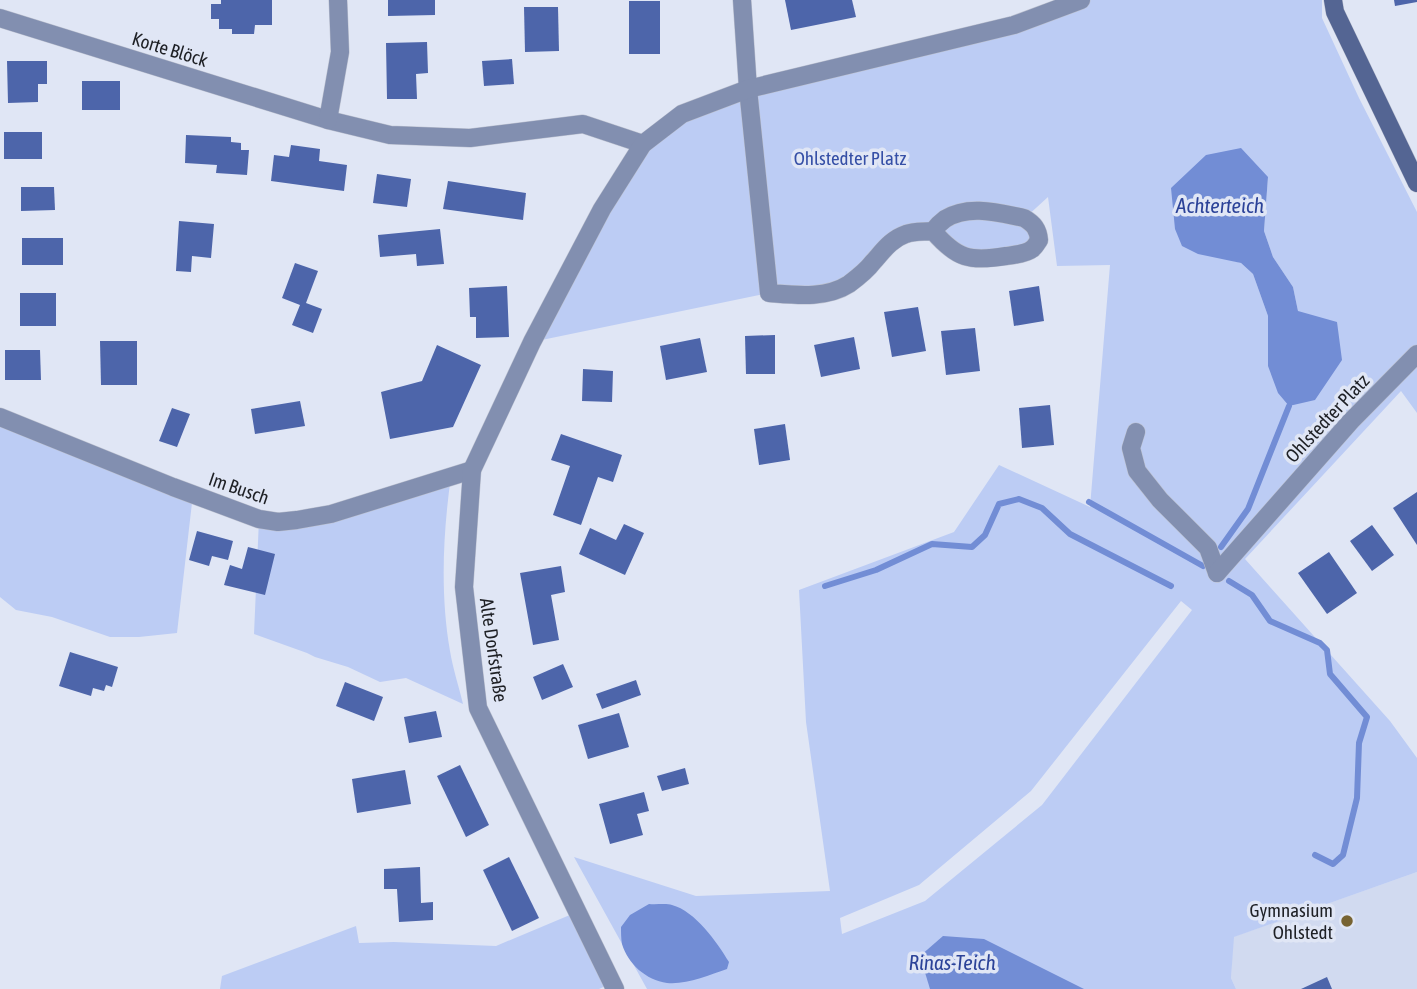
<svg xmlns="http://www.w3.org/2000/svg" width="1417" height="989" font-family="'Asap Condensed',sans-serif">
<rect width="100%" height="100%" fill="#e0e6f5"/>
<polygon fill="#d1daf0" points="1417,872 1417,989 1236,989 1231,978 1233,937"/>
<g fill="#bcccf4" fill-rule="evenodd">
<path d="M 1081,0 L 1322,0 L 1322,18 L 1359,98 L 1417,212 L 1417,413 L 1401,391 L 1245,559 L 1390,721 L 1417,758 L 1417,872 L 1234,937 L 1231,978 L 1236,989 L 647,989 L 574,857 L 696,896 L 830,891 L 806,722 L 799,590 L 954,532 L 999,465 L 1090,507 L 1110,265 L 1057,266 L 1048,197 L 1025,218 L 1039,240 L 981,260 L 909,232 L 848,284 L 769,293 L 532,342 L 642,144 L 682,114 ZM 1268,177 L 1264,231 L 1273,257 L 1293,287 L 1298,311 L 1268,366 L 1268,316 L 1253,274 L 1241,263 L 1220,257 ZM 1181,601 L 1192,610 L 1042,805 L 925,901 L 842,934 L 840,918 L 919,885 L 1031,791 Z"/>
<polygon points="0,417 193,494 177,633 139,637 110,637 52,617 16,610 0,597"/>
<path d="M 451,476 C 443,533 440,594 450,651 C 453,669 459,687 463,704 L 406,678 L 380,682 L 348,667 L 315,657 L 307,653 L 254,634 L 259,519 L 278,522 Z"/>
<polygon points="577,912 612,983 599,989 220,989 222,976 356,926 359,943 394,942 496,946"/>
</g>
<g fill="#728dd5">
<polygon points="1241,148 1268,177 1264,231 1273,257 1293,287 1298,311 1337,322 1342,360 1315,400 1289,406 1278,393 1268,366 1268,316 1253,274 1241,263 1198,254 1182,246 1175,229 1171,188 1206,155"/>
<path d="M 649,904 C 656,905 666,903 672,905 C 695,911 717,942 729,962 L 727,969 C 709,975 686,985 667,983 C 646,980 628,964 622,944 C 621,939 621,932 621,927 L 630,915 Z"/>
<polygon points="943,936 984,939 1084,989 930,989 920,956"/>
</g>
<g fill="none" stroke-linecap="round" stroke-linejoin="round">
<g stroke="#728dd5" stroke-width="6">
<polyline points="1089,502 1203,566"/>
<polyline points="1221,547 1248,509 1289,406"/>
<polyline points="1229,581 1252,595 1270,621 1320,643 1327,650 1330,674 1367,717 1359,743 1357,798 1343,855 1333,864 1315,855"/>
<polyline points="825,586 876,570 932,544 972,547 985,535 999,504 1019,499 1042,508 1070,534 1171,586"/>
</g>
</g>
<g fill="#4d65aa">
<polygon points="221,0 272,0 272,25 255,25 254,34 232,34 232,29 219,29 219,19 211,19 211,4 221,4"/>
<polygon points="388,0 435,0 435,15 388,16"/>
<polygon points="785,0 852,0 856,17 791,30"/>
<polygon points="1394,0 1417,0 1417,2 1395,6"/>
<rect x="629" y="1" width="31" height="53"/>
<polygon points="524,7 558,7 559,51 525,52"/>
<polygon points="427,42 428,73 416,74 417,99 387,99 386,43"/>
<polygon points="512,59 514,84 484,86 482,61"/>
<polygon points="7,61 47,61 47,84 38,84 38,102 8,103"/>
<rect x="82" y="81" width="38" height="29"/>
<rect x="4" y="132" width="38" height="27"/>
<polygon points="186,135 231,137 231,142 241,143 241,150 249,150 247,175 216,173 217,165 185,163"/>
<polygon points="291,145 320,149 319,161 347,165 344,191 271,181 274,155 289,157"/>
<polygon points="377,174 411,179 407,207 373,203"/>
<polygon points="448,181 526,193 523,220 443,209"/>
<polygon points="21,187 54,187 55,210 21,211"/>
<polygon points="179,221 214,224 211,258 192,256 191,272 176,271"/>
<polygon points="440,229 444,264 417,266 416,254 380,257 378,235"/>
<rect x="22" y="238" width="41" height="27"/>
<polygon points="295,263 318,271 306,303 322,309 313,333 292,325 300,305 282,298"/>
<polygon points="507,286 509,337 476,338 476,317 470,317 469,288"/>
<polygon points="1039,286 1044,321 1014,326 1009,291"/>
<rect x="20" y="293" width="36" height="33"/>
<polygon points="918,307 926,351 892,357 884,312"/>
<polygon points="975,328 980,371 946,375 941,331"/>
<polygon points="775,335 775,374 746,374 745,336"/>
<polygon points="854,337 860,369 821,377 814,345"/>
<polygon points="700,338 707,372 666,380 660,346"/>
<polygon points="100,341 137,341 137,385 101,385"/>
<polygon points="437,345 481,365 453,427 390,439 381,392 422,381"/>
<polygon points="5,350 40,350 41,380 5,380"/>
<polygon points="583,369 613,371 612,402 582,401"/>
<polygon points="300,401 305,426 255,434 251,409"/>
<polygon points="1050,405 1054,445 1022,448 1019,408"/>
<polygon points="172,408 190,414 177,447 159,441"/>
<polygon points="785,424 790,460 759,465 754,429"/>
<polygon points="561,434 622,455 613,482 598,477 581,525 553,515 570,466 551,460"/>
<polygon points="1417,492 1417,545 1393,508"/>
<polygon points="624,524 644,533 625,575 579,554 590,528 616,540"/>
<polygon points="1372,525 1394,555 1372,571 1350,541"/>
<polygon points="197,531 233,541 228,560 212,556 209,566 189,560"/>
<polygon points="248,547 275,554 265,595 224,585 230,565 242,569"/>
<polygon points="1329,552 1357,593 1327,614 1298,573"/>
<polygon points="561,566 565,592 551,595 559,640 533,645 520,573"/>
<polygon points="70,652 118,667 112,687 106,685 104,691 93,688 91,696 59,686"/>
<polygon points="563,664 573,687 542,700 533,677"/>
<polygon points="636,680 641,695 602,709 596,694"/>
<polygon points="345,682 383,697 374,721 336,706"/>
<polygon points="436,711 442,737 409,743 404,717"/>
<polygon points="619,713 629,747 588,759 578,725"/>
<polygon points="460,765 489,825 466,837 437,776"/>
<polygon points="685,768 689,784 662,791 657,776"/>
<polygon points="405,770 411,804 357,813 352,779"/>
<polygon points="644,792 649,811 637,814 643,835 610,844 599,804"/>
<polygon points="509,857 539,918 512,931 483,870"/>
<polygon points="420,867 421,903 433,902 433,920 399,922 397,889 384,889 384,869"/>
<polygon points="1327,977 1332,989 1301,989"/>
</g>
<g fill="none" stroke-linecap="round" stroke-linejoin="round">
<g stroke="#bdc2d0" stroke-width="19">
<g id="street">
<path d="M 742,0 L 748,89 L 769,293 C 795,295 826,299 849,284 C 857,278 867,270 873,262 C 883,251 891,239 906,234 C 914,231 924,232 933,231 C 957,259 970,262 1006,256 C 1013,255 1026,254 1032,249 C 1035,247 1037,243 1039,240 C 1038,229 1034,224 1024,218 C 999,213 969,204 945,219 C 941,222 936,227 933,231"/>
<polyline points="0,18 328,120 390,135 470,138 583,124 643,144"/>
<polyline points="328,120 340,52 338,0"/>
<polyline points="0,417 173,487 259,519 278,522 297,520 331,514 472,470"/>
<polyline points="1136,432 1131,448 1137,471 1160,500 1208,548 1217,573"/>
<polyline points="1217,573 1351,421 1417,354"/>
<polyline points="615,989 478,708 464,587 472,470 532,342 602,209 643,144 682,114 748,89 1014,25 1081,0"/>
</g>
</g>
<g stroke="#bdc2d0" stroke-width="19">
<polyline id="secondary" points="1333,0 1335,12 1417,183"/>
</g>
<use href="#street" stroke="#828fb0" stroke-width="18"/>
<use href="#secondary" stroke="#546593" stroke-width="18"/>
</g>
<circle fill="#776332" stroke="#e0e6f5" stroke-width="2.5" cx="1347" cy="921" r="7"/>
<g text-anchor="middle" stroke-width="7" stroke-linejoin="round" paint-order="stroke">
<g font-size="19" fill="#1e2025" stroke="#e0e6f5">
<text transform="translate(170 49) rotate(17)" y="7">Korte Blöck</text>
<text transform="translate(1327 418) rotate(-47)" y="7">Ohlstedter Platz</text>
<text transform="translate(239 488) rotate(19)" y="7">Im Busch</text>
<text transform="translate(494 650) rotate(82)" y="7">Alte Dorfstraße</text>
</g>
<g font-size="19" fill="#354fa6" stroke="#e0e6f5">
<text x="850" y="165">Ohlstedter Platz</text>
</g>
<g font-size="19" fill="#1e2025" stroke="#e0e6f5" text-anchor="end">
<text x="1333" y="917">Gymnasium<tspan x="1333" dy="22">Ohlstedt</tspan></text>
</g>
<g font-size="21" font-style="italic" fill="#2b4298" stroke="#e0e6f5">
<text x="1220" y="213">Achterteich</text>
<text x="952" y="970">Rinas-Teich</text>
</g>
</g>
</svg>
